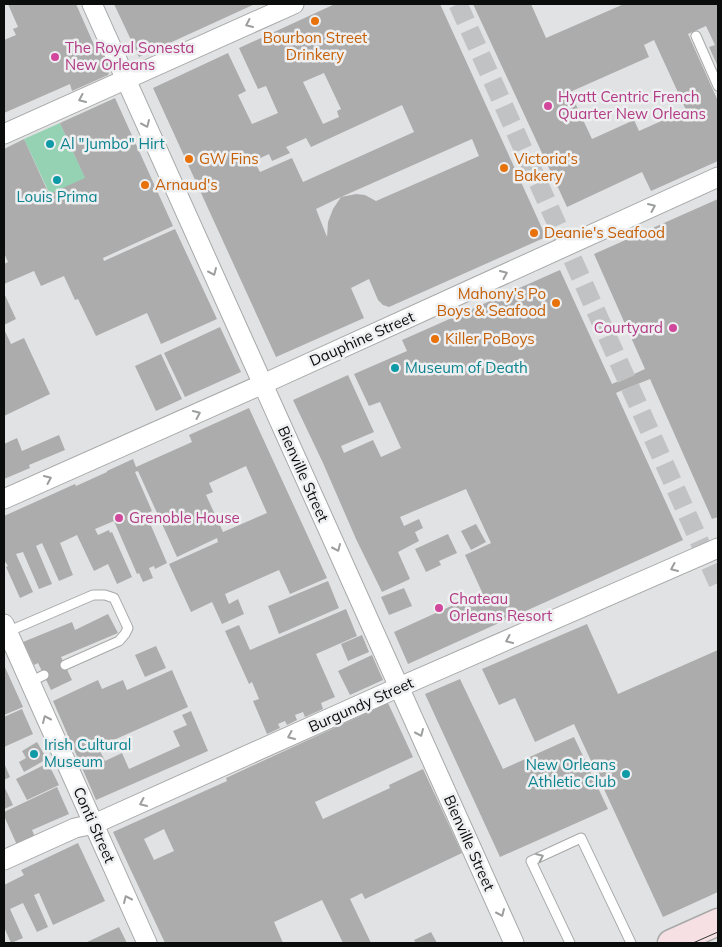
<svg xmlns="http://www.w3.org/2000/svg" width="722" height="947" font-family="Mulish,sans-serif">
<rect width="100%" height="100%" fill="#e1e2e3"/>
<polygon fill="#94d2b3" points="60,123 109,230 74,246 24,139"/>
<g fill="#adacad" fill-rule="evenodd">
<polygon points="8,4 76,4 95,47 101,44 111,67 108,75 72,91 70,84 4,113 4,40 16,35 13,29 18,27"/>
<polygon points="114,4 255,4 139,57"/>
<path d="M 335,4 L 440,4 L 546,237 L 389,307 L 383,305 L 378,300 L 369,279 L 351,288 L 364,318 L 276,357 L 153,88 L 228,53 L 246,91 L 238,95 L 252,124 L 278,113 L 266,86 L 258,89 L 239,48 ZM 324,73 L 341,109 L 337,111 L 339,117 L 323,124 L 303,82 ZM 402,105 L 414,132 L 303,182 L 292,158 L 260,172 L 254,161 L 269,154 L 272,161 L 290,153 L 286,147 L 306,138 L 311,147 ZM 472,139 L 479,156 L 376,201 L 365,195 L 356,194 L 341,197 L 333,209 L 328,222 L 327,237 L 316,209 L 341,197 Z"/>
<path d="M 473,4 L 531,4 L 546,38 L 624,4 L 718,4 L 718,67 L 709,47 L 715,45 L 706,26 L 688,34 L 718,101 L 718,161 L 651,191 L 642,172 L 567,207 ZM 654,40 L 686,110 L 639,131 L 634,120 L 592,139 L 570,92 L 649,57 L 644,45 Z"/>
<polygon points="115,98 173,226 103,258 104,261 175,229 217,319 161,344 147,313 96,336 78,299 75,300 64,276 41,286 34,271 4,284 4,264 8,262 4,253 4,149 24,139 49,194 85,178 60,123"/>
<polygon points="718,199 718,517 712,519 650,379 618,392 616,393 683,540 408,664 394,632 482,592 465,555 491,543 466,489 400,517 404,526 419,519 423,528 415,532 419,541 398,552 410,579 382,592 356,539 323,463 293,400 348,375 374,432 341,446 344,453 373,440 381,457 401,448 380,402 369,406 354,374 407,351 402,340 560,270 612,384 645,369 594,254"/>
<polygon points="4,293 16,319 4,325"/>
<polygon points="220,327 241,372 185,397 164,353"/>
<polygon points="4,329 11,344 24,338 50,394 4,416"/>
<polygon points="161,354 182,399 156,411 135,366"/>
<path d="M 249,408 L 327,578 L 290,594 L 279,570 L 225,594 L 229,604 L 238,599 L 244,614 L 222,624 L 212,602 L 191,612 L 169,564 L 218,542 L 217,538 L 177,557 L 138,471 L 135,472 L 152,511 L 146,514 L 167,563 L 155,569 L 154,566 L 149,568 L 153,578 L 143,582 L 139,573 L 137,574 L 114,521 L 95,529 L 98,535 L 109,530 L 110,533 L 112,532 L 132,577 L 117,584 L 108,564 L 94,571 L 77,535 L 60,543 L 73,575 L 59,581 L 42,543 L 36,546 L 52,584 L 39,589 L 23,552 L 16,554 L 33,592 L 20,598 L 6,567 L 8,566 L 4,560 L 4,516 L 75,484 L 76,486 L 107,472 L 107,471 L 133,459 L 136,467 L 192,442 L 189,435 ZM 246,466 L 267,513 L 223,532 L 206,495 L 213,492 L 209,483 Z"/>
<polygon points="59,435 65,450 29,465 30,468 4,479 4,444 17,438 22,451"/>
<polygon points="476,524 486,542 471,550 461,531"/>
<polygon points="448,534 457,553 439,561 441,565 426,572 415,549"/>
<polygon points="328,581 339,608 279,634 268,606"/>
<polygon points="404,588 412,606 389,615 381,597"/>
<polygon points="346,609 357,636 316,654 335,697 321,703 323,709 305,717 303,712 295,715 297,720 287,725 285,721 278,724 280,728 267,734 253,701 259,699 252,682 249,684 225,631 239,625 250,650"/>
<polygon points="108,614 118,633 61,657 72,680 51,690 38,663 34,665 23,642 72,622 75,630"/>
<polygon points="587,624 618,694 718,650 718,892 663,917 574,724 535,742 515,698 499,705 482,669"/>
<polygon points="362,635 369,652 348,661 341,644"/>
<polygon points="156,646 166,668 145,677 135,655"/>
<polygon points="372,655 383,680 350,695 338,671"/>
<polygon points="4,665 23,707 4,715"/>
<polygon points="172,670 188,707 98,747 105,761 122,753 129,769 180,746 173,731 187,725 182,715 191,711 208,751 96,800 53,701 98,680 102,689 123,680 127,690"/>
<polygon points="460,679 503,769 574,737 608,809 500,857 425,694"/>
<path d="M 388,703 L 413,757 L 315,802 L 323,819 L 390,788 L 389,785 L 423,769 L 462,853 L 365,899 L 362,893 L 350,899 L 371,943 L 343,943 L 322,900 L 274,922 L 283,943 L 165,943 L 113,832 L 227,781 L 226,778 ZM 164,829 L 174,851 L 154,860 L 144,839 Z"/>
<polygon points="22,709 33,734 4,747 4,717"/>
<polygon points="37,742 47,759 24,772 19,762 26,758 22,751"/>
<polygon points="4,763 10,777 4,780"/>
<polygon points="48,763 59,785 27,800 16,779"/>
<polygon points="4,786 13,805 4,809"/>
<polygon points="57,787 69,814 32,830 35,837 17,845 4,816 4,812"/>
<polygon points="78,843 105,901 53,925 39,893 34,895 48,927 37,932 23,903 10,909 23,938 11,943 4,927 4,885 24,875 21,870"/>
<polygon points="119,927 127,943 85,943"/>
<polygon points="431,932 437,943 416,943 414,940"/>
</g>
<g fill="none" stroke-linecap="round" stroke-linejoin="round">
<polyline stroke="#c1c2c3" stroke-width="19" stroke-dasharray="19 9" stroke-linecap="butt" points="458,4 718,583"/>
<g stroke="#a7a8a8" stroke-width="11">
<g id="lane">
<polyline points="696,36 718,86"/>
<polyline points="7,632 93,595 105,595 114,598 128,628 125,634 119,641 65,665"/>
<polyline points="30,682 44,675"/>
<polyline points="570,943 531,861 581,838 631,943"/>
</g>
</g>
<g stroke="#a7a8a8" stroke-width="21">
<g id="street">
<polyline points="92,4 514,943"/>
<polyline points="4,134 294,4"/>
<polyline points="4,499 263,384 718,177"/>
<polyline points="4,624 147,943"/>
<polyline points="4,860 75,828 94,824 103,820 388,692 718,548"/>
</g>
</g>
<g stroke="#a7a8a8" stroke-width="29">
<polyline id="secondary" points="671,943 718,922"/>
</g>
<use href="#lane" stroke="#fff" stroke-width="9"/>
<use href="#street" stroke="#fff" stroke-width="19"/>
<use href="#secondary" stroke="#f7e0e3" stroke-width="26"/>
<polyline stroke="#373838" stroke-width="1" points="693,943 718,932"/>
</g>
<defs><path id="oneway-chevron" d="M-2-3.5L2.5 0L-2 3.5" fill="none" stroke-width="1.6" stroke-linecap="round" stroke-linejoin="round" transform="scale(1.25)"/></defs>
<g stroke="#9d9e9e">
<use href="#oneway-chevron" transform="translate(249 24) rotate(156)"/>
<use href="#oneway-chevron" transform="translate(82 99) rotate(156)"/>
<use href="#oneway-chevron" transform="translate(146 124) rotate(66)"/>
<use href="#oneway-chevron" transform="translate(652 207) rotate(-24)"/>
<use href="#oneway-chevron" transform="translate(213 272) rotate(66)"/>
<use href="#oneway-chevron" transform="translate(504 274) rotate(-24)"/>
<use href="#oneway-chevron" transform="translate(197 414) rotate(-24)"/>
<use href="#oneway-chevron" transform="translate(48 479) rotate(-24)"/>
<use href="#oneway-chevron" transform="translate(337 548) rotate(66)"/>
<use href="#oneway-chevron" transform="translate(674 568) rotate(156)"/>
<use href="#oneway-chevron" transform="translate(509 640) rotate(156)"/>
<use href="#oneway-chevron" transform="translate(46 719) rotate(-114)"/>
<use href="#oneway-chevron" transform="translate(420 733) rotate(66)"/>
<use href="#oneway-chevron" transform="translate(291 736) rotate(156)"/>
<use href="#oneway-chevron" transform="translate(143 803) rotate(156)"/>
<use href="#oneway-chevron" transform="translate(540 857) rotate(-25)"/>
<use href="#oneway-chevron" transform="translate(127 899) rotate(-114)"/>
<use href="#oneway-chevron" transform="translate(501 913) rotate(66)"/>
</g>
<g fill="#e8710a" stroke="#eeeff0" stroke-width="2">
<circle cx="315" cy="21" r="5"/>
<circle cx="189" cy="159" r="5"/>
<circle cx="504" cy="168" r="5"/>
<circle cx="145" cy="185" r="5"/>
<circle cx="534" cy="233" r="5"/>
<circle cx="556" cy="303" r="5"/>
<circle cx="435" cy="339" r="5"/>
</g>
<g fill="#d1479c" stroke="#eeeff0" stroke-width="2">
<circle cx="55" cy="57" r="5"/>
<circle cx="548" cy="106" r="5"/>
<circle cx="673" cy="328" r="5"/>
<circle cx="119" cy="518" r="5"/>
<circle cx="439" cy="608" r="5"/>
</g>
<g fill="#0f9aa8" stroke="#eeeff0" stroke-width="2">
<circle cx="50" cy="144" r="5"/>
<circle cx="57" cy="180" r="5"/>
<circle cx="395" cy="368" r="5"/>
<circle cx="34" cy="754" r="5"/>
<circle cx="626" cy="774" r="5"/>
</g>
<g text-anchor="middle" stroke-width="5" stroke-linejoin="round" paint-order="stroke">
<g font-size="15" fill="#c56008" stroke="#eeeff0" text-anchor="start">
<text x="315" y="43" text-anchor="middle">Bourbon Street<tspan x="315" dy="17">Drinkery</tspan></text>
<text x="199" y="164">GW Fins</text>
<text x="514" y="164">Victoria's<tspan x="514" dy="17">Bakery</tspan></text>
<text x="155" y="190">Arnaud's</text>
<text x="544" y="238">Deanie's Seafood</text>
<text x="546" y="299" text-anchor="end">Mahony’s Po<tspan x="546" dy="17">Boys &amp; Seafood</tspan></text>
<text x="445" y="344">Killer PoBoys</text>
</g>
<g font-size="15" fill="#b23c85" stroke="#eeeff0" text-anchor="start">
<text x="65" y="53">The Royal Sonesta<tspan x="65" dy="17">New Orleans</tspan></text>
<text x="558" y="102">Hyatt Centric French<tspan x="558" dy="17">Quarter New Orleans</tspan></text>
<text x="663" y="333" text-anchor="end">Courtyard</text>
<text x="129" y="523">Grenoble House</text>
<text x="449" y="604">Chateau<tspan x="449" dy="17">Orleans Resort</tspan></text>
</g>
<g font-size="15" fill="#0d838f" stroke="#eeeff0" text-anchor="start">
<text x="60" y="149">Al "Jumbo" Hirt</text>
<text x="57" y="202" text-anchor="middle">Louis Prima</text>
<text x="405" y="373">Museum of Death</text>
<text x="44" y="750">Irish Cultural<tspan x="44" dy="17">Museum</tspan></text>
<text x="616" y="770" text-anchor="end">New Orleans<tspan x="616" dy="17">Athletic Club</tspan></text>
</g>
<g font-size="15" fill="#0b0c0c" stroke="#eeeff0">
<text transform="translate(362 339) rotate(-24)" y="5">Dauphine Street</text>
<text transform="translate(303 474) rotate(66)" y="5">Bienville Street</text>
<text transform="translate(361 705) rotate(-24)" y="5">Burgundy Street</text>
<text transform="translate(94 825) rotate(66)" y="5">Conti Street</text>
<text transform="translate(469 843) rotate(66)" y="5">Bienville Street</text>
</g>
</g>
<rect width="722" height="947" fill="none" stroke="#0b0c0c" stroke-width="10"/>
</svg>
